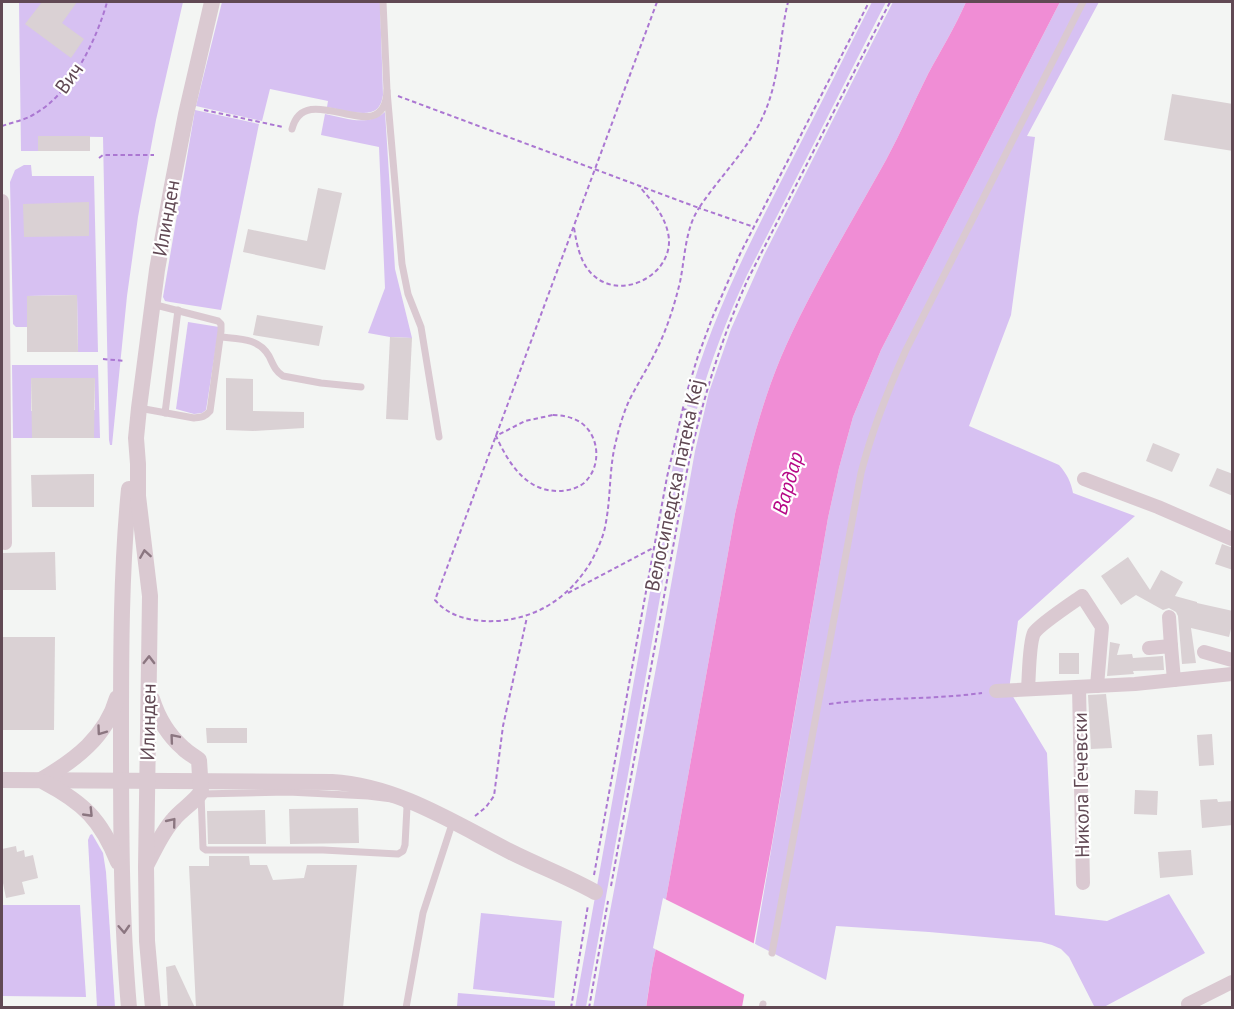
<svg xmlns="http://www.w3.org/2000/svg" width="1234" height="1009" font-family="'PT Sans',sans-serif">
<rect width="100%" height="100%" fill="#f3f5f3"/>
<g fill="#d7c1f2" fill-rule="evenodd">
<polygon points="19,2 183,2 156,120 138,217 127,296 112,445 110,445 109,440 103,137 38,136 38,151 21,151"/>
<path d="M 222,2 L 380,2 L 383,95 C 382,100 381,105 377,109 C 367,118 339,109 327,107 L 328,101 L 270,89 L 262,121 L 196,106 Z"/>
<path d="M 872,2 L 886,2 L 747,275 C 727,318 710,363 697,409 L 687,406 C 711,316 754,234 796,152 C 822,102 847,51 872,2 Z"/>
<path d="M 893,2 L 966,2 C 955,27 941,50 928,74 C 914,102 901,132 886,160 C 850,225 811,288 781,357 C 760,407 747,461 735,514 L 666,899 L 652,968 L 646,1007 L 593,1008 L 605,938 L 659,652 L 695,451 L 709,392 L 731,329 L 764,255 Z"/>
<path d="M 1060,2 L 1099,2 L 1027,136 L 1035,137 L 1011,315 L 969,426 L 1059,465 C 1067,474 1071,482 1073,493 L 1135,516 L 1018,621 L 1009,690 L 1047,753 L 1055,915 L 1107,921 L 1169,894 L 1205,953 L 1104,1007 L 1095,1008 L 1069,957 L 1061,949 L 1052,945 L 1041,942 L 929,932 L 836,926 L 826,980 L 755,944 L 828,518 L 839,468 L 853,417 L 881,350 Z"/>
<polygon points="195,110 259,124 221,310 170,302 165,301 163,297"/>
<path d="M 385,112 L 395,269 L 412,338 L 390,337 L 368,333 L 385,288 L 379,147 L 321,135 L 325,114 C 346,118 367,127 385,112 Z"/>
<polygon points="24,165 31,165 32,176 94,176 98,352 78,352 77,295 27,296 27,327 16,327 13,324 10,182 15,170"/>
<polygon points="188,322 219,327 206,410 202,413 194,414 176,409"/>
<path d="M 12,365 L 98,365 L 100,438 L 94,438 L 94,427 L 32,427 L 32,438 L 13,438 ZM 31,378 L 95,378 L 95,410 L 31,411 Z"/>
<polygon points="686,412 695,415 682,476 586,1007 575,1008 664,514 676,449"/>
<polygon points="92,834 103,853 106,872 115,1007 97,1007 88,840 90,835"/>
<polygon points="2,905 80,905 86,997 2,996"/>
<polygon points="481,913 562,921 554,998 473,989"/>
<polygon points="458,993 555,1001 555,1007 457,1007"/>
</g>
<path fill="#f08dd5" d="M 966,2 L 1060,2 L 881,350 L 853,417 L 839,468 L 828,518 L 772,843 L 742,1007 L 646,1008 L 652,968 L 666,899 L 735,514 C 747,461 760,407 781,357 C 811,288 850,225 886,160 C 901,132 914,102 928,74 C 941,50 955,27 966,2 Z"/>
<polygon fill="#f3f5f3" points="663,898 757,945 747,996 653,948"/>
<g fill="#dad1d4">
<polygon points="42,2 77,2 62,23 84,39 71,58 25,24"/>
<polygon points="1172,94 1233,104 1233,151 1164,140"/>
<rect x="38" y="136" width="52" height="15"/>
<polygon points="318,188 342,193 325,270 243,252 248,229 307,241"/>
<polygon points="89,202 89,236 24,237 23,204"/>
<polygon points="77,295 78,352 27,352 27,296"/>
<polygon points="257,315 323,326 319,346 253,335"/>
<polygon points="390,337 412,338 408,420 386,419"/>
<polygon points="31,378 95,378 94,438 32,438"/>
<polygon points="226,378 253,379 253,411 304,412 304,428 253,431 226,430"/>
<polygon points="1153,443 1180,454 1172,472 1146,461"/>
<polygon points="1217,468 1233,474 1233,496 1209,486"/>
<polygon points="94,474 94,507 32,507 31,475"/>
<polygon points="1222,544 1233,548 1233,570 1215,564"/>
<polygon points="55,552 56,590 2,590 2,553"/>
<polygon points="1128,557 1150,590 1161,570 1183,582 1175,596 1197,602 1197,603 1233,611 1233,621 1229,637 1191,628 1196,663 1182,664 1178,616 1176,612 1169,608 1163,610 1136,595 1121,605 1101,576"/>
<polygon points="2,637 55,637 54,730 2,730"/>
<polygon points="1110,642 1120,644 1117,655 1132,654 1133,658 1163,656 1164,670 1133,671 1134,674 1107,676"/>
<rect x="1059" y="653" width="20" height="21"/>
<polygon points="1106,694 1112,748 1091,749 1088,695"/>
<polygon points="206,728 247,728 247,743 207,743"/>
<polygon points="1212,734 1214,765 1199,766 1197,735"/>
<polygon points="1135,790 1158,791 1157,815 1134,814"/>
<polygon points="1217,799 1218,802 1233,801 1233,825 1202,828 1200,800"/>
<polygon points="358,808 359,843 290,844 289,809"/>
<polygon points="265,810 266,844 208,844 207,811"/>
<polygon points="16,846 17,852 24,850 25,857 33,855 38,878 22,882 25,894 6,898 2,878 2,849"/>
<polygon points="1191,850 1193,875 1160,878 1158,852"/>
<polygon points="209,856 249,856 250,865 267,865 273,880 304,878 307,865 357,865 343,1008 196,1008 189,866 209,866"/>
<polygon points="175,965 195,1008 168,1008 166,967"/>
</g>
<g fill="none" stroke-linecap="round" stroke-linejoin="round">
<g stroke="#ab77d2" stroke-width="2" stroke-dasharray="4.5 3" stroke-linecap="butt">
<path d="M 657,2 L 435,600 C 450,618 474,622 497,621 C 539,618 571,596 592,560 C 598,548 604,536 606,522 C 611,495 609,468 616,441 C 619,428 623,415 628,403 C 636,386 646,371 654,355 C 666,332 674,307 680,282 C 685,258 685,229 699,208 L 754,227"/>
<path d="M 398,96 L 699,208 C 720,176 749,149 764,114 C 780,78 779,39 788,2"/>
<polyline points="204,110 283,127"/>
<path d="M 2,126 C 13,122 26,120 36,113 C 71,93 97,39 107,2"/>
<polyline points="99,158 103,155 154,155"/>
<path d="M 574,228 C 577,245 580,263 593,275 C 623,303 677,272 668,233 C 664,214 651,200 639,186"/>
<polyline points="103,359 125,361"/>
<polyline points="683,409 700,413"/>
<path d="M 553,415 C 562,415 572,417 580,422 C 600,435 602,467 584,483 C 576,489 567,491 558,491 C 525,491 508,462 496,436 L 525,421 Z"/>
<polyline points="568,593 653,548"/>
<path d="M 829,704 C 880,697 931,700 982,693"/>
<polyline points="475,816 486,807 494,796 503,726 527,617"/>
<polyline points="594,875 667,477 686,395 698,356 713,316 740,254 869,2"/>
<path d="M 611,886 L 687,471 C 701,405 720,341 748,279 L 890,2"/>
<polyline points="571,1008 588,905"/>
<polyline points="589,1008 608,901"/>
</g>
<g stroke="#dac9d1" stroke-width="7">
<polyline points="387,91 402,264 408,294 421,327 439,437"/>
<path d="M 292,129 C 305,76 384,153 387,91 L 383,2"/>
<path d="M 221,337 C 239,339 259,338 269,356 C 273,364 275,371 283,376 L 321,383 L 361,387"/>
<path d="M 139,408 L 194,418 C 202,417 205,417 210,411 L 221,331 L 221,324 L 218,321 L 152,304"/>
<polyline points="165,413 178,310"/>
<polygon points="288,792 368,796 400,800 404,803 407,807 405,845 403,851 398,854 323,850 206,850 203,848 201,794"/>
<path d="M 772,953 L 861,473 C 872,430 888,390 906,350 L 1083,2"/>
<polyline points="406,1008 423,913 453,821"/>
<polyline points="762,1008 763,1004"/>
</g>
<g stroke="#dac9d1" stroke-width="14">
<polyline points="2,201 5,543"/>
<polyline points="1084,479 1158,507 1232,539"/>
<polyline points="1169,617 1171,646"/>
<polyline points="1149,648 1171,646 1174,680"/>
<polyline points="1204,652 1232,660"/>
<polyline points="1079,687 1083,883"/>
<path d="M 1028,689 C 1029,677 1029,643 1034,633 C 1040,624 1072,603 1082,596 L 1102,627 L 1097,686"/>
<polyline points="996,691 1135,684 1232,674"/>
<polyline points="1188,1004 1232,982"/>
</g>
<g stroke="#dac9d1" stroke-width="16">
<path d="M 129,489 C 121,570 121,653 121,735 C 121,826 121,917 129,1008"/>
<path d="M 2,780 L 332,782 C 398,786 454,823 511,852 C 539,866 568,877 595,892"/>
<path d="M 41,780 C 75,760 106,737 117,698"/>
<path d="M 44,782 C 84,803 101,820 118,862"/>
<path d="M 147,864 C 155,849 162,832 174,819 C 181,810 196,801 201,792 L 199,760 C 194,756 188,753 183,748 C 168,735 158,718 152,699"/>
<polyline points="153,1008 147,941 146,867 150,596 138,496 138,464 136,438 139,408 157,270 171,191 186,114 212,2"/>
</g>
</g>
<defs><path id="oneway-chevron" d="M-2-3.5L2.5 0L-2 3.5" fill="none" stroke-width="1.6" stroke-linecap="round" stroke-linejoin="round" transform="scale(1.5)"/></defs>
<g stroke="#8b7680">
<use href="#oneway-chevron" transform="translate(145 554) rotate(-99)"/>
<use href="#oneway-chevron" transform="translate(149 660) rotate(-89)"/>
<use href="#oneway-chevron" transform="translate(101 731) rotate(126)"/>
<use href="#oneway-chevron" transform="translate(174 738) rotate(-130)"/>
<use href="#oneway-chevron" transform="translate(89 813) rotate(46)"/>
<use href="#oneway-chevron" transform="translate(172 822) rotate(-51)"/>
<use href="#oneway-chevron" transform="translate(124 929) rotate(87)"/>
</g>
<g text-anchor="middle" stroke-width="4.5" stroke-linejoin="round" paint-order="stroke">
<g font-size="20" fill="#614954" stroke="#fff">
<text transform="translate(69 78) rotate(-54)" y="7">Вич</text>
<text transform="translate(166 218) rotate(-80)" y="7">Илинден</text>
<text transform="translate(674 485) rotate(-78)" y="7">Велосипедска патека Кеј</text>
<text transform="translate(148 722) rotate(-89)" y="7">Илинден</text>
<text transform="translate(1081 785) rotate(-91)" y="7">Никола Гечевски</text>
</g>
<g font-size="21" font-style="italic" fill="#b60786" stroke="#fff">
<text transform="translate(788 483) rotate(-74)" y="7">Вардар</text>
</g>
</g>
<rect width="1234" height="1009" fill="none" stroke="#614954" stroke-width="6"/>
</svg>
